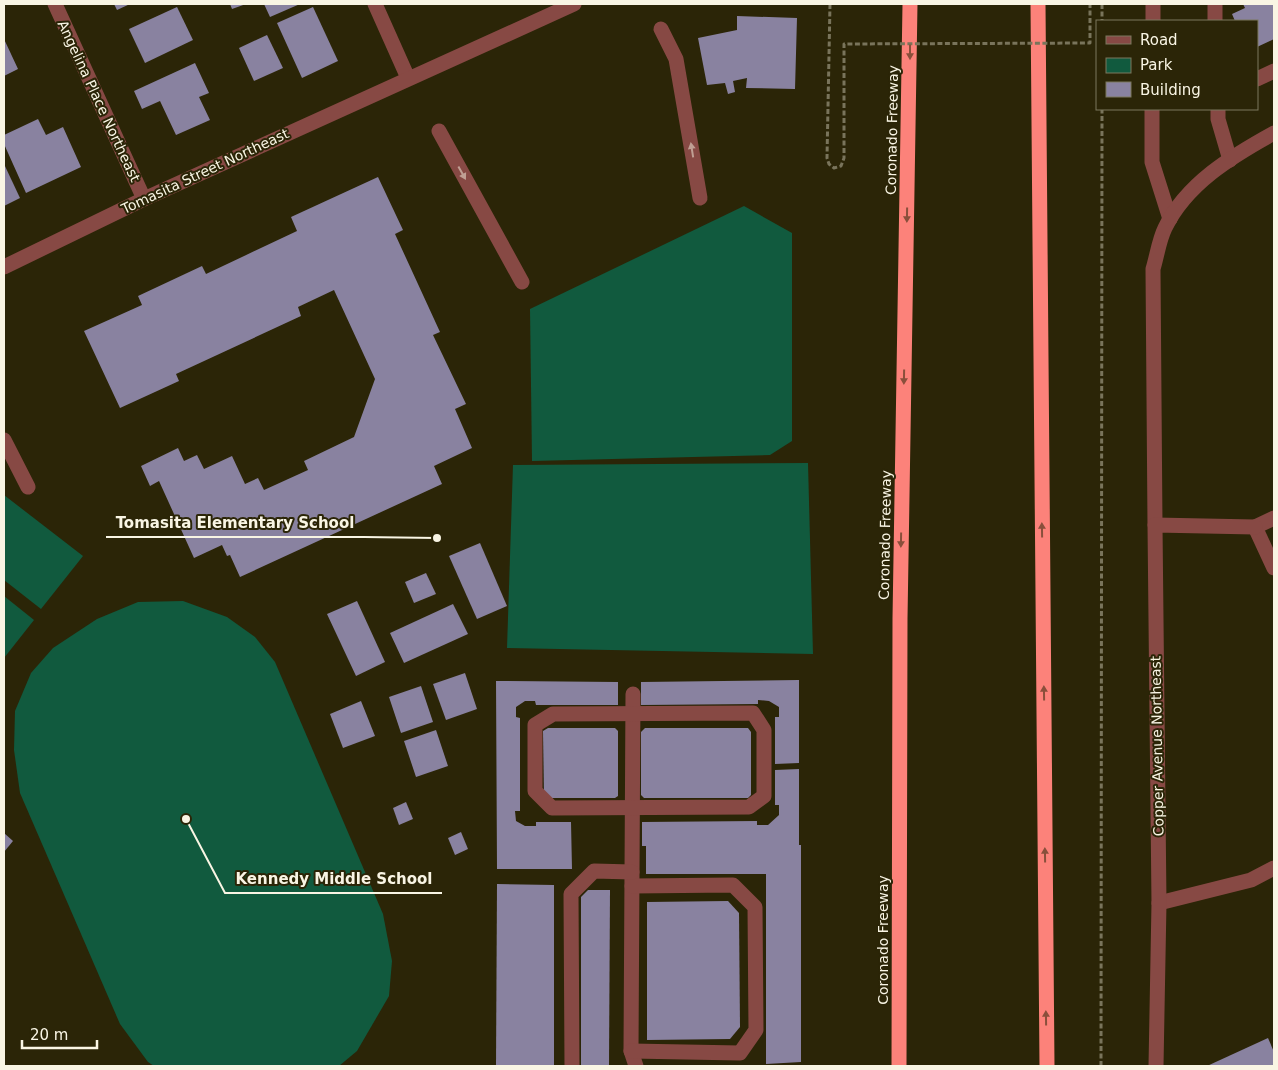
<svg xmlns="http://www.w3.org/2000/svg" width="1278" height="1070" font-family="'DejaVu Sans',sans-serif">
<rect width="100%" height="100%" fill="#2b2507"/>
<g fill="#115a3e">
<polygon points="744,206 792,233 792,441 770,455 532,461 530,309"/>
<polygon points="808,463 813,654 507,648 513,465"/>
<polygon points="4,495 83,556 41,609 4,580"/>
<polygon points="4,596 34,620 4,658"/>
<polygon points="183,601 227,617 255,637 275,662 383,914 392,961 389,996 357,1051 339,1066 154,1066 148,1062 120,1024 20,793 14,750 15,711 31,673 53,648 97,619 138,602"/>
</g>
<g fill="#8982a0">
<polygon points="114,4 130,4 117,10"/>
<polygon points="230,4 246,4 232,9"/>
<polygon points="264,4 300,4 270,17"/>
<polygon points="1243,4 1274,4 1274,39 1257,47 1257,21 1235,21 1232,14 1245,8"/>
<polygon points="177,7 193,40 145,63 129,29"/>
<polygon points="313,7 338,61 302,78 277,23"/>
<polygon points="737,16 797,18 795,89 746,88 747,78 733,81 735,92 728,94 725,83 707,85 698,38 737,30"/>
<polygon points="267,35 283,68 254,81 239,48"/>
<polygon points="4,39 18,69 4,76"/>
<polygon points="195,63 209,93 199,97 210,120 176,135 160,101 142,109 134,91"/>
<polygon points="38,119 46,135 63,127 81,167 26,193 4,144 4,135"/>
<polygon points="4,164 20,198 4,206"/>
<polygon points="378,177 403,230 395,234 440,332 433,335 466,404 455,409 472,448 434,466 442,484 240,577 230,555 227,556 222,545 194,558 159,481 150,486 141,466 178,448 184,461 197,455 204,469 232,456 245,484 258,478 264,490 308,470 304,461 354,437 375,379 334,290 298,307 301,316 176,374 179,381 120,408 84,331 142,305 138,296 202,266 206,274 297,231 291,217"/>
<polygon points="480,543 507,606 477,619 449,556"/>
<polygon points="426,573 436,594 414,603 405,582"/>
<polygon points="357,601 385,662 356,676 327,614"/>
<polygon points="453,604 468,634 404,663 390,633"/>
<polygon points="465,673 477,709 446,720 433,684"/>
<polygon points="799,680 799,763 775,764 775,717 779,717 779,707 769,701 758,700 758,704 641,705 641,682"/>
<polygon points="496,681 618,682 618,705 536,705 535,701 525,701 516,707 516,717 520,718 520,811 515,811 516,821 525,826 536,826 536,822 571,822 572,869 497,869"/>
<polygon points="421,686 433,722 401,733 389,697"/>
<polygon points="361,701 375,736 343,748 330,714"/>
<polygon points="548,728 615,728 618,731 618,796 615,798 547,798 544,796 543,731"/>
<polygon points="645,728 748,728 751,732 751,795 748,798 644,798 641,795 641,732"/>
<polygon points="436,730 448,766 416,777 404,741"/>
<polygon points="799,769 799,845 801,845 801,1062 766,1064 766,874 646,874 646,846 642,846 642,822 757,821 757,825 768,825 779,815 779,805 775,805 775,770"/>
<polygon points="406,802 413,819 399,825 393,808"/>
<polygon points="461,832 468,849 455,855 448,838"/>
<polygon points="4,833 13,841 4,852"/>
<polygon points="497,884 554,885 554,1066 496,1066"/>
<polygon points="588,890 610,890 609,1066 581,1066 581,897"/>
<polygon points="728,901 739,913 740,1027 730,1039 647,1040 647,902"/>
<polygon points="1268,1038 1274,1052 1274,1066 1207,1066"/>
</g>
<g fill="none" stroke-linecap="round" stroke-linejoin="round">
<g stroke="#79745b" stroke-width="3" stroke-dasharray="5 2.5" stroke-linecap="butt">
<polyline points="1102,4 1102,21"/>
<polyline points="1101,1066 1102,109"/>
</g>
<g stroke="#874944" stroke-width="15">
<polyline points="55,4 144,199"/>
<polyline points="375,4 408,78"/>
<polyline points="1215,4 1215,21"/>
<polyline points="1153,21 1153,4"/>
<polyline points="661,29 676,59 700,198"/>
<polyline points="1257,79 1274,71"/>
<polyline points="1152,109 1152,162 1170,219"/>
<polyline points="1218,109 1218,119 1230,160"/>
<polyline points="439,131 522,282"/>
<polyline points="4,267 144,199 574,4"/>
<polyline points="4,440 28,487"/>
<polyline points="1274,518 1255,527 1274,568"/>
<path d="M 1155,525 L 1153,269 C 1157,256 1159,240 1165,228 C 1186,184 1232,156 1274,133"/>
<polyline points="633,694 631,1051 636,1066"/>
<polygon points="753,713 764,730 764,796 749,807 552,808 535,791 535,725 553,714"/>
<polyline points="1159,903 1251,880 1274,868"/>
<polyline points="631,1051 740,1053 756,1030 755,907 733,885 632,886"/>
<polyline points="572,1066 571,894 594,871 632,872"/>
<polyline points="1156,1066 1159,903 1155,525 1255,527"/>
</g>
<g stroke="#fc827a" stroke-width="15">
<polyline points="1038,4 1047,1066"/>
<polyline points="899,1066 900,619 910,4"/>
</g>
<polyline stroke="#79745b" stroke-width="3" stroke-dasharray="5 2.5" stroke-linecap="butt" points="830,4 827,158 829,164 834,168 841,166 844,158 844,44 1090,43 1090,4"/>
</g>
<defs><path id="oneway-solid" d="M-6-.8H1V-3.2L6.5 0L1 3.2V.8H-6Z" transform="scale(1.25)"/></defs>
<g fill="#894f3b">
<use href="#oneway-solid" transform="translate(910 52) rotate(90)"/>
<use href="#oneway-solid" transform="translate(907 215) rotate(91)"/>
<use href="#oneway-solid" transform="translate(904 377) rotate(91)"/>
<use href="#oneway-solid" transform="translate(1042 530) rotate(-91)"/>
<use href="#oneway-solid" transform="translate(901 540) rotate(91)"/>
<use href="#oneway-solid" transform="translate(1044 693) rotate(-91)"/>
<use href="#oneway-solid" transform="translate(1045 855) rotate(-91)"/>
<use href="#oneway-solid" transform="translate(1046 1018) rotate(-91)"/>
</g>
<g fill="#c09f94">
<use href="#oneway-solid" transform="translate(692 150) rotate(-99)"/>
<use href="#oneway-solid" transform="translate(462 173) rotate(61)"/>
</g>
<g text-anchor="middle" stroke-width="4" stroke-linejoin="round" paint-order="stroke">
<g font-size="14" fill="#f9f5e4" stroke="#2b2507">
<text transform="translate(99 101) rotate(65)" y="5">Angelina Place Northeast</text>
<text transform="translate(892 130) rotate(-89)" y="5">Coronado Freeway</text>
<text transform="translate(205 171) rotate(-25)" y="5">Tomasita Street Northeast</text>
<text transform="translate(885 535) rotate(-89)" y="5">Coronado Freeway</text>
<text transform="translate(1157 746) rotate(-91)" y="5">Copper Avenue Northeast</text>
<text transform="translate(883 940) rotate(-90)" y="5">Coronado Freeway</text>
</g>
</g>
<path fill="none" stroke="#f9f5e4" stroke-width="2" d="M437 538L364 537H106M186 819L225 893H442"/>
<g fill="#f9f5e4" stroke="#2b2507" stroke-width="2">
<circle cx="437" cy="538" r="5"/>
<circle cx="186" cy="819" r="5"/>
</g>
<g font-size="15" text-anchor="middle" font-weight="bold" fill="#f9f5e4" stroke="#2b2507" stroke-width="4" stroke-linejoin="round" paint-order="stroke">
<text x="235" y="528">Tomasita Elementary School</text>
<text x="334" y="884">Kennedy Middle School</text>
</g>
<rect width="1278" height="1070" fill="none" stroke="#f9f5e4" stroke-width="10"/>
<rect x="1096" y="20" width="162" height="90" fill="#2b2507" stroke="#7d785f"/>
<rect x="1106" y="36" width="25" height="8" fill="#874944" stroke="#7d785f"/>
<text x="1140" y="45" font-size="15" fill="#f9f5e4">Road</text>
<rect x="1106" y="58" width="25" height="15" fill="#115a3e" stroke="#7d785f"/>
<text x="1140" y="70" font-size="15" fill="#f9f5e4">Park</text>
<rect x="1106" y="82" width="25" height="15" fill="#8982a0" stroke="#7d785f"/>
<text x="1140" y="95" font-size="15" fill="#f9f5e4">Building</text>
<path d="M22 1040v8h75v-8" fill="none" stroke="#f9f5e4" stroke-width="2.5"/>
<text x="30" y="1040" font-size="15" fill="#f9f5e4" stroke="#2b2507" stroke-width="4" paint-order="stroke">20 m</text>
</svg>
